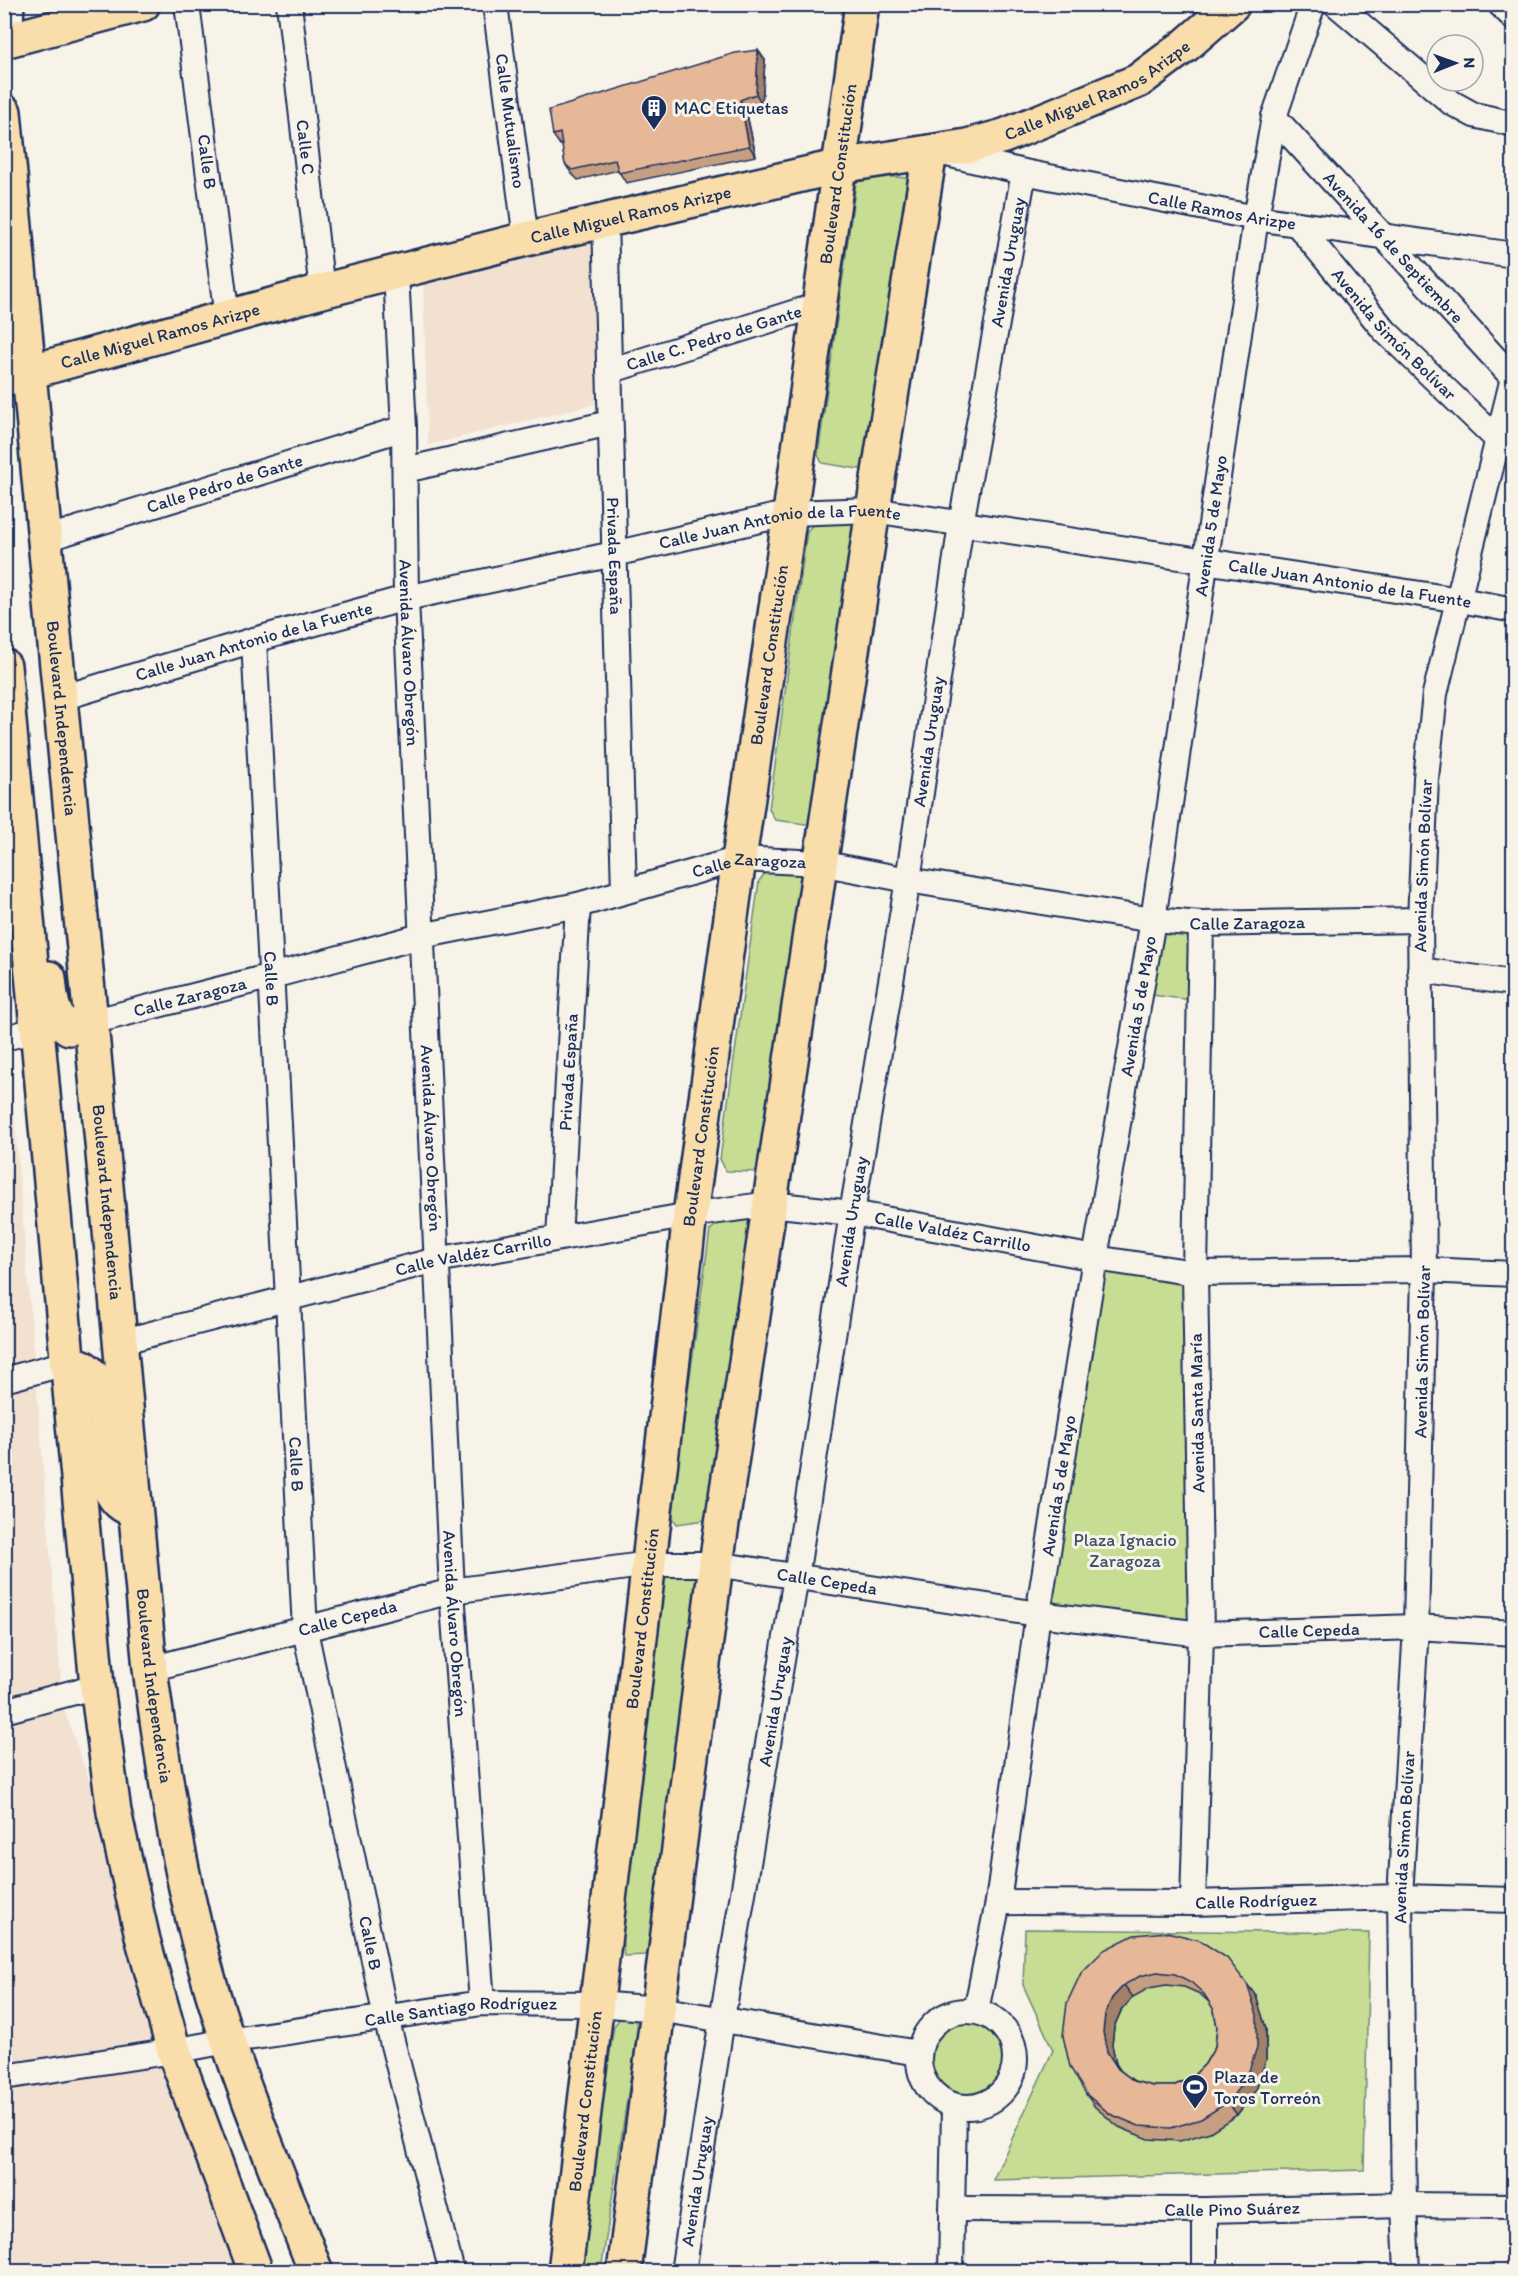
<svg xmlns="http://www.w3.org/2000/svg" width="1518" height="2276" font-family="Itim,sans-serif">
<rect width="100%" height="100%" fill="#f7f3e8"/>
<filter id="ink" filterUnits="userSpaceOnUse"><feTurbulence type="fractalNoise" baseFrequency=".0167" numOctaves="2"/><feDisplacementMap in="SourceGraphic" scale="12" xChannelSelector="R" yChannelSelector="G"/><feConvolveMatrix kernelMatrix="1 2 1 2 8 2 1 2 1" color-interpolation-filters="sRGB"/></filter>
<g filter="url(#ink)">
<g fill="#f2e1d0">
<polygon points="596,235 599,403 428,445 423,277"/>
<polygon points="4,992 63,1707 265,2271 5,2271"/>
</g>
<g fill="#c6dd93" stroke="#708678" stroke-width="1.5">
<polygon points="862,175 909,178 915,187 873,465 859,469 822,463 818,455 856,182"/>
<polygon points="818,519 855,522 813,825 775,820 769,809 807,531"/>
<polygon points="767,870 803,874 761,1172 726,1171 720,1159 759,881"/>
<polygon points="1166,925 1191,929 1191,1000 1152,995"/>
<polygon points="755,1219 712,1519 677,1524 671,1515 710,1230 721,1221"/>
<polygon points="1096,1260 1194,1273 1200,1634 1039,1614"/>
<polygon points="670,1574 694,1574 705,1582 650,1947 646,1955 624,1956 618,1896 662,1582"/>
<polygon points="1025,1929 1369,1933 1364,2170 993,2180 1053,2050 1023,1985"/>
<circle cx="967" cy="2057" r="40"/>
<polygon points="620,2018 635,2020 638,2028 601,2271 577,2272 614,2026"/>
</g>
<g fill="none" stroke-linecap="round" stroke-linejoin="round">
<g stroke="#1b2f5e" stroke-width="28">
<g id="street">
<path id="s1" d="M 187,4 L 227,318"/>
<path id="s2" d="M 289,4 L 322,291"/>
<path id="s3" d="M 495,4 L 526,239"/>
<polyline points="1336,4 1452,103 1474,115 1514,124"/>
<polyline points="1500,4 1514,18"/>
<path id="s4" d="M 1274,117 L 1514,379"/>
<path id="s5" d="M 943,153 L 1024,172 L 1256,218 L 1514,255"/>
<path id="s6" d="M 605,220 L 624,891"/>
<path id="s7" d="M 1297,224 L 1385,331 L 1497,439"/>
<path id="s8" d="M 396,273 L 404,428 L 406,598 L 452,1591 L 482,2003"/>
<path id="s9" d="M 609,371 L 818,305"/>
<polyline points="405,470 610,423"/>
<path id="s10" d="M 45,539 L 404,428"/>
<path id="s11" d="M 254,640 L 305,1630 L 386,2018 L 452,2272"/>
<path id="s12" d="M 61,698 L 254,640 L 406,598 L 614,554 L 790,513 L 873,510 L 1460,600 L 1514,610"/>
<polyline points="1420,970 1514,983"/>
<path id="s13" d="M 91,1022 L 272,976 L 421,936 L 578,905 L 739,859 L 820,863 L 908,880 L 1153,920 L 1201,924 L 1420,920"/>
<polyline points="4,1038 37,1030"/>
<path id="s14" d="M 559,1238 L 578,905"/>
<path id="s15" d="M 120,1342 L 436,1260 L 690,1215 L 770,1204 L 852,1213 L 1095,1258 L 1195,1273 L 1424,1270 L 1514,1274"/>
<polyline points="4,1380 66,1363"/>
<path id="s16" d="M 150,1669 L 452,1591 L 649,1564 L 716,1564 L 1038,1614 L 1201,1634 L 1416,1627 L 1514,1633"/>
<polyline points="4,1711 97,1686"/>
<path id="s17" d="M 998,1902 L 1193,1903 L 1400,1897 L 1514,1900"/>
<polyline points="1193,1903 1201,1634 1195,1273 1201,924"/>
<circle cx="967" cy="2059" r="48"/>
<path id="s18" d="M 976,2011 L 998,1902 L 1038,1614 L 1095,1258 L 1153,920 L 1256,218 L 1274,117 L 1313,4"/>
<path id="s19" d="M 4,2077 L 174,2051 L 227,2041 L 482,2003 L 597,2004 L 659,2009 L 918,2053"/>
<path id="s20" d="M 952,2209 L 1205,2210 L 1404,2205 L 1514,2206"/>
<polyline points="1205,2210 1205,2272"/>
<path id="s21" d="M 683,2272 L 722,2019 L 796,1577 L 852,1213 L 908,880 L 961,524 L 1024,172"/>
<polyline points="951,2272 954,2107"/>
<path id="s22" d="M 1407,2272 L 1404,2205 L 1400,1897 L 1416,1627 L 1424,1270 L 1420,920 L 1426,778 L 1435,694 L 1513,378"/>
</g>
</g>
<g stroke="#1b2f5e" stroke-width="38">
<polyline id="secondary" points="5,41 7,4"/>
</g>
<g stroke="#1b2f5e" stroke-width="38">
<g id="primary">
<path id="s23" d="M 4,112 L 91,1022 L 150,1669 C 163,1765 177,1861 202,1955 C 230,2063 276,2167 316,2272"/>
<polyline points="4,666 97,1686 114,1812 143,1940 174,2051 256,2272"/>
<path d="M 49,978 C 51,996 51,1018 69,1028 L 91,1022"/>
<path d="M 66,1363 C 82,1363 92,1372 99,1386 C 108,1404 107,1466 110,1489 C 116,1501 122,1507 135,1510"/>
<path id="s24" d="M 565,2272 L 690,1215 L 739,859 L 790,513 L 862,4"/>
<polyline points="624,2272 716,1564 873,510 930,152"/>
</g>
</g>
<g stroke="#1b2f5e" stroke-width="38">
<g id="highway">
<polyline points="4,41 143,4"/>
<path id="s25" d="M 4,379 L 322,291 L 526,239 L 840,166 L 967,146 L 1004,136 L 1138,81 L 1186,45 L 1233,4"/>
</g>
</g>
<use href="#street" stroke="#f7f3e8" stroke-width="24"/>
<use href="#secondary" stroke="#f7f3e8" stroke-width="33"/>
<use href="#primary" stroke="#f9deab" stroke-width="33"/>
<use href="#highway" stroke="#f9deab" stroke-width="33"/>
</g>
<g fill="#c69e82" stroke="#1b2f5e" stroke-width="1.5" fill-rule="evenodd">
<polygon points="765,60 762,104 746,110 756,156 626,183 618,170 578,180 572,174 565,164 562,144 560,145 553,135"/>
<path d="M 1104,1950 L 1256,1996 L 1266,2028 L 1266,2060 L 1256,2090 L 1237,2115 L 1210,2132 L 1180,2141 L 1148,2139 L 1119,2127 L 1095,2107 L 1086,2094 ZM 1166,1985 L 1184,1987 L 1200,1994 L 1210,2003 L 1214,2010 L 1217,2027 L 1215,2047 L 1205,2064 L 1191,2078 L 1173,2086 L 1153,2086 L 1134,2081 L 1120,2070 L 1116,2064 L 1112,2045 L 1114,2027 L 1121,2011 L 1133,1997 L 1149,1988 Z"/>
</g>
<g fill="#a1816a" stroke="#1b2f5e" stroke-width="1.5">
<polygon points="758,50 765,60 762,104 756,94"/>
<polygon points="740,100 746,110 756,156 749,146"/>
<polygon points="1247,1984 1256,1996 1266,2028 1266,2060 1256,2090 1237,2115 1228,2102"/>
<polygon points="1124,1985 1133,1997 1121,2011 1114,2027 1112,2045 1116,2064 1127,2081 1107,2052 1103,2032 1105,2014 1112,1998"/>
</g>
<g fill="#e6b897" stroke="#1b2f5e" stroke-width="1.5" fill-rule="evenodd">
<polygon points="758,50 756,94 740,100 749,146 619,173 615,160 572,170 565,164 560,133 553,135 549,110 735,53"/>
<path d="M 1167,1932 L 1199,1940 L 1227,1958 L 1247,1984 L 1257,2015 L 1257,2047 L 1247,2077 L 1228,2102 L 1201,2119 L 1171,2128 L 1139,2126 L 1110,2114 L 1086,2094 L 1070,2067 L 1063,2036 L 1067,2003 L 1081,1973 L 1104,1950 L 1134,1935 ZM 1157,1972 L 1175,1974 L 1191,1982 L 1204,1994 L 1214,2010 L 1217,2027 L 1215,2047 L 1205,2064 L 1191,2078 L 1173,2086 L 1153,2086 L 1134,2081 L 1118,2069 L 1107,2052 L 1103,2032 L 1105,2014 L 1112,1998 L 1124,1985 L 1140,1976 Z"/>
</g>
</g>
<defs>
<g id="building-pin" transform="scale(1.35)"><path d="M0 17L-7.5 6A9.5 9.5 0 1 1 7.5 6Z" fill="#1b2f5e" stroke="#f7f3e8"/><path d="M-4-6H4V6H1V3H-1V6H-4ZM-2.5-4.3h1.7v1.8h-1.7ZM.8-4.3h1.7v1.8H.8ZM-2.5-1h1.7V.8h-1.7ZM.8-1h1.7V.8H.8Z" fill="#fff"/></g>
<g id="stadium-pin" transform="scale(1.35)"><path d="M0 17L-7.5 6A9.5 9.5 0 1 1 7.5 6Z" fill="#1b2f5e" stroke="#f7f3e8"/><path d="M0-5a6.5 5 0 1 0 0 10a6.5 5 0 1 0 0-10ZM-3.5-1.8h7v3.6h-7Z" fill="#fff"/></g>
</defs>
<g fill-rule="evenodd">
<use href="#building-pin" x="654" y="108"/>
<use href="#stadium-pin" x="1195" y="2087"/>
</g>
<g text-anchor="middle" stroke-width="6" stroke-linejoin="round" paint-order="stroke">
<g font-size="18" fill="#1b2f5e" stroke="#f7f3e8">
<text dy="6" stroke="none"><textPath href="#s25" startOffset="1134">Calle Miguel Ramos Arizpe</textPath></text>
<text dy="6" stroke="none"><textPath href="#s3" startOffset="118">Calle Mutualismo</textPath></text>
<text dy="6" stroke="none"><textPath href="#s2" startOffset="144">Calle C</textPath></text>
<text dy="6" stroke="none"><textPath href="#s1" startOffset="159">Calle B</textPath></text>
<text dy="6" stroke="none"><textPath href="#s24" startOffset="2116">Boulevard Constitución</textPath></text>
<text dy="6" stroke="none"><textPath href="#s5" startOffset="285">Calle Ramos Arizpe</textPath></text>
<text dy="6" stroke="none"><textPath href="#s25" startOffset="648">Calle Miguel Ramos Arizpe</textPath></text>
<text dy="6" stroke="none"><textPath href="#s4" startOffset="177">Avenida 16 de Septiembre</textPath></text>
<text dy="6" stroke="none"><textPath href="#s21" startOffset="2036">Avenida Uruguay</textPath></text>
<text dy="6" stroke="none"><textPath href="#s7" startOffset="147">Avenida Simón Bolívar</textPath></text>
<text dy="6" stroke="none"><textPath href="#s25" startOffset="162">Calle Miguel Ramos Arizpe</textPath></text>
<text dy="6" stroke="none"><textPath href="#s9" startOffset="110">Calle C. Pedro de Gante</textPath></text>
<text dy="6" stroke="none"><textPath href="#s10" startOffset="188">Calle Pedro de Gante</textPath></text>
<text dy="6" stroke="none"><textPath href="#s18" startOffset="1504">Avenida 5 de Mayo</textPath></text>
<text dy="6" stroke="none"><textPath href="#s12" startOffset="741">Calle Juan Antonio de la Fuente</textPath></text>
<text dy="6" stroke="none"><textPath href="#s6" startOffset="336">Privada España</textPath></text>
<text dy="6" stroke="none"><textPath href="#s12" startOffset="1318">Calle Juan Antonio de la Fuente</textPath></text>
<text dy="6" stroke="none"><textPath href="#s12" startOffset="201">Calle Juan Antonio de la Fuente</textPath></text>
<text dy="6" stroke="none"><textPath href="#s8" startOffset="380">Avenida Álvaro Obregón</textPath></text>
<text dy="6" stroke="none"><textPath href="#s24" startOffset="1630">Boulevard Constitución</textPath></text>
<text dy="6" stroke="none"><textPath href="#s23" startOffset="609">Boulevard Independencia</textPath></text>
<text dy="6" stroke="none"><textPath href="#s21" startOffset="1550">Avenida Uruguay</textPath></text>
<text dy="6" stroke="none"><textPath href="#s22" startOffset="1407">Avenida Simón Bolívar</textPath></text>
<text dy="6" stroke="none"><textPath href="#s13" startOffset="678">Calle Zaragoza</textPath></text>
<text dy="6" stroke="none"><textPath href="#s13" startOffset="1182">Calle Zaragoza</textPath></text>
<text dy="6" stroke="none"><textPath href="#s11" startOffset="339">Calle B</textPath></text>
<text dy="6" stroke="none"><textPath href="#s13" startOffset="102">Calle Zaragoza</textPath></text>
<text dy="6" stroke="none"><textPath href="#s18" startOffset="1018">Avenida 5 de Mayo</textPath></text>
<text dy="6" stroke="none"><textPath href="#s14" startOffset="166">Privada España</textPath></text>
<text dy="6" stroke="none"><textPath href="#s24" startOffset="1144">Boulevard Constitución</textPath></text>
<text dy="6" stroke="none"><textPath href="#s8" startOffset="866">Avenida Álvaro Obregón</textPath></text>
<text dy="6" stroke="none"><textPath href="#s23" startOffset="1095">Boulevard Independencia</textPath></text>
<text dy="6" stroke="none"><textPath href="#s21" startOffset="1064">Avenida Uruguay</textPath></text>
<text dy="6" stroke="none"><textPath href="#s15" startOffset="850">Calle Valdéz Carrillo</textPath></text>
<text dy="6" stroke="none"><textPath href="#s15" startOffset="364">Calle Valdéz Carrillo</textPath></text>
<text dy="6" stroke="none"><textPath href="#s22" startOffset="921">Avenida Simón Bolívar</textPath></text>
<text transform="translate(1197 1413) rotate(-91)" y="6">Avenida Santa María</text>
<text dy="6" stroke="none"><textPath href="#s11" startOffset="825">Calle B</textPath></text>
<text dy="6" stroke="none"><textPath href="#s18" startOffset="532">Avenida 5 de Mayo</textPath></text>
<text dy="6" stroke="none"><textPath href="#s16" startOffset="690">Calle Cepeda</textPath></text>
<text dy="6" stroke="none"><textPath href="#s16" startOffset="204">Calle Cepeda</textPath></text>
<text dy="6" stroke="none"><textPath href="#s24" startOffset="658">Boulevard Constitución</textPath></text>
<text dy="6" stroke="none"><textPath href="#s8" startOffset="1352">Avenida Álvaro Obregón</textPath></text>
<text dy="6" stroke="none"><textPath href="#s16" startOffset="1176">Calle Cepeda</textPath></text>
<text dy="6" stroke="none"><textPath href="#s23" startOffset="1581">Boulevard Independencia</textPath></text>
<text dy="6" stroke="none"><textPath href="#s21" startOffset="578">Avenida Uruguay</textPath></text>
<text dy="6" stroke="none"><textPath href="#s22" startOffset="435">Avenida Simón Bolívar</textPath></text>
<text dy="6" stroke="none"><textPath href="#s17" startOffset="258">Calle Rodríguez</textPath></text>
<text dy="6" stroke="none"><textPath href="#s11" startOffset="1311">Calle B</textPath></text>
<text dy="6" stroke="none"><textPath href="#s19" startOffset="462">Calle Santiago Rodríguez</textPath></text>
<text dy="6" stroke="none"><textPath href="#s24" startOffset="172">Boulevard Constitución</textPath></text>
<text dy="6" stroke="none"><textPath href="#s21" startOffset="92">Avenida Uruguay</textPath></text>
<text dy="6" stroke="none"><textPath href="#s20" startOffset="280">Calle Pino Suárez</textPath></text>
</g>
<g font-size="18" fill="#1b2f5e" stroke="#f7f3e8" text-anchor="start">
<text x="674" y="114">MAC Etiquetas</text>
<text x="1214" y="2083">Plaza de<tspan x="1214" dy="21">Toros Torreón</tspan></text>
</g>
<g font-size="18" fill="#3d5269" stroke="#f7f3e8">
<text x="1125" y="1546">Plaza Ignacio<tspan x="1125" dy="21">Zaragoza</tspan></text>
</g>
</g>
<rect width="1518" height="2276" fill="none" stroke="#f7f3e8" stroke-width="24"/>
<rect x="12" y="12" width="1494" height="2252" fill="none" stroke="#1b2f5e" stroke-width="2" filter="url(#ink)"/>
<g transform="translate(1455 63) rotate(89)"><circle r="28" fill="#f7f3e8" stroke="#9fa5b1" stroke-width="1.5"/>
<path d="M0-4.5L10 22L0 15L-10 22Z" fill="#1b2f5e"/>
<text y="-9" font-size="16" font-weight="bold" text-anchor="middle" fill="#1b2f5e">N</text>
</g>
</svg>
